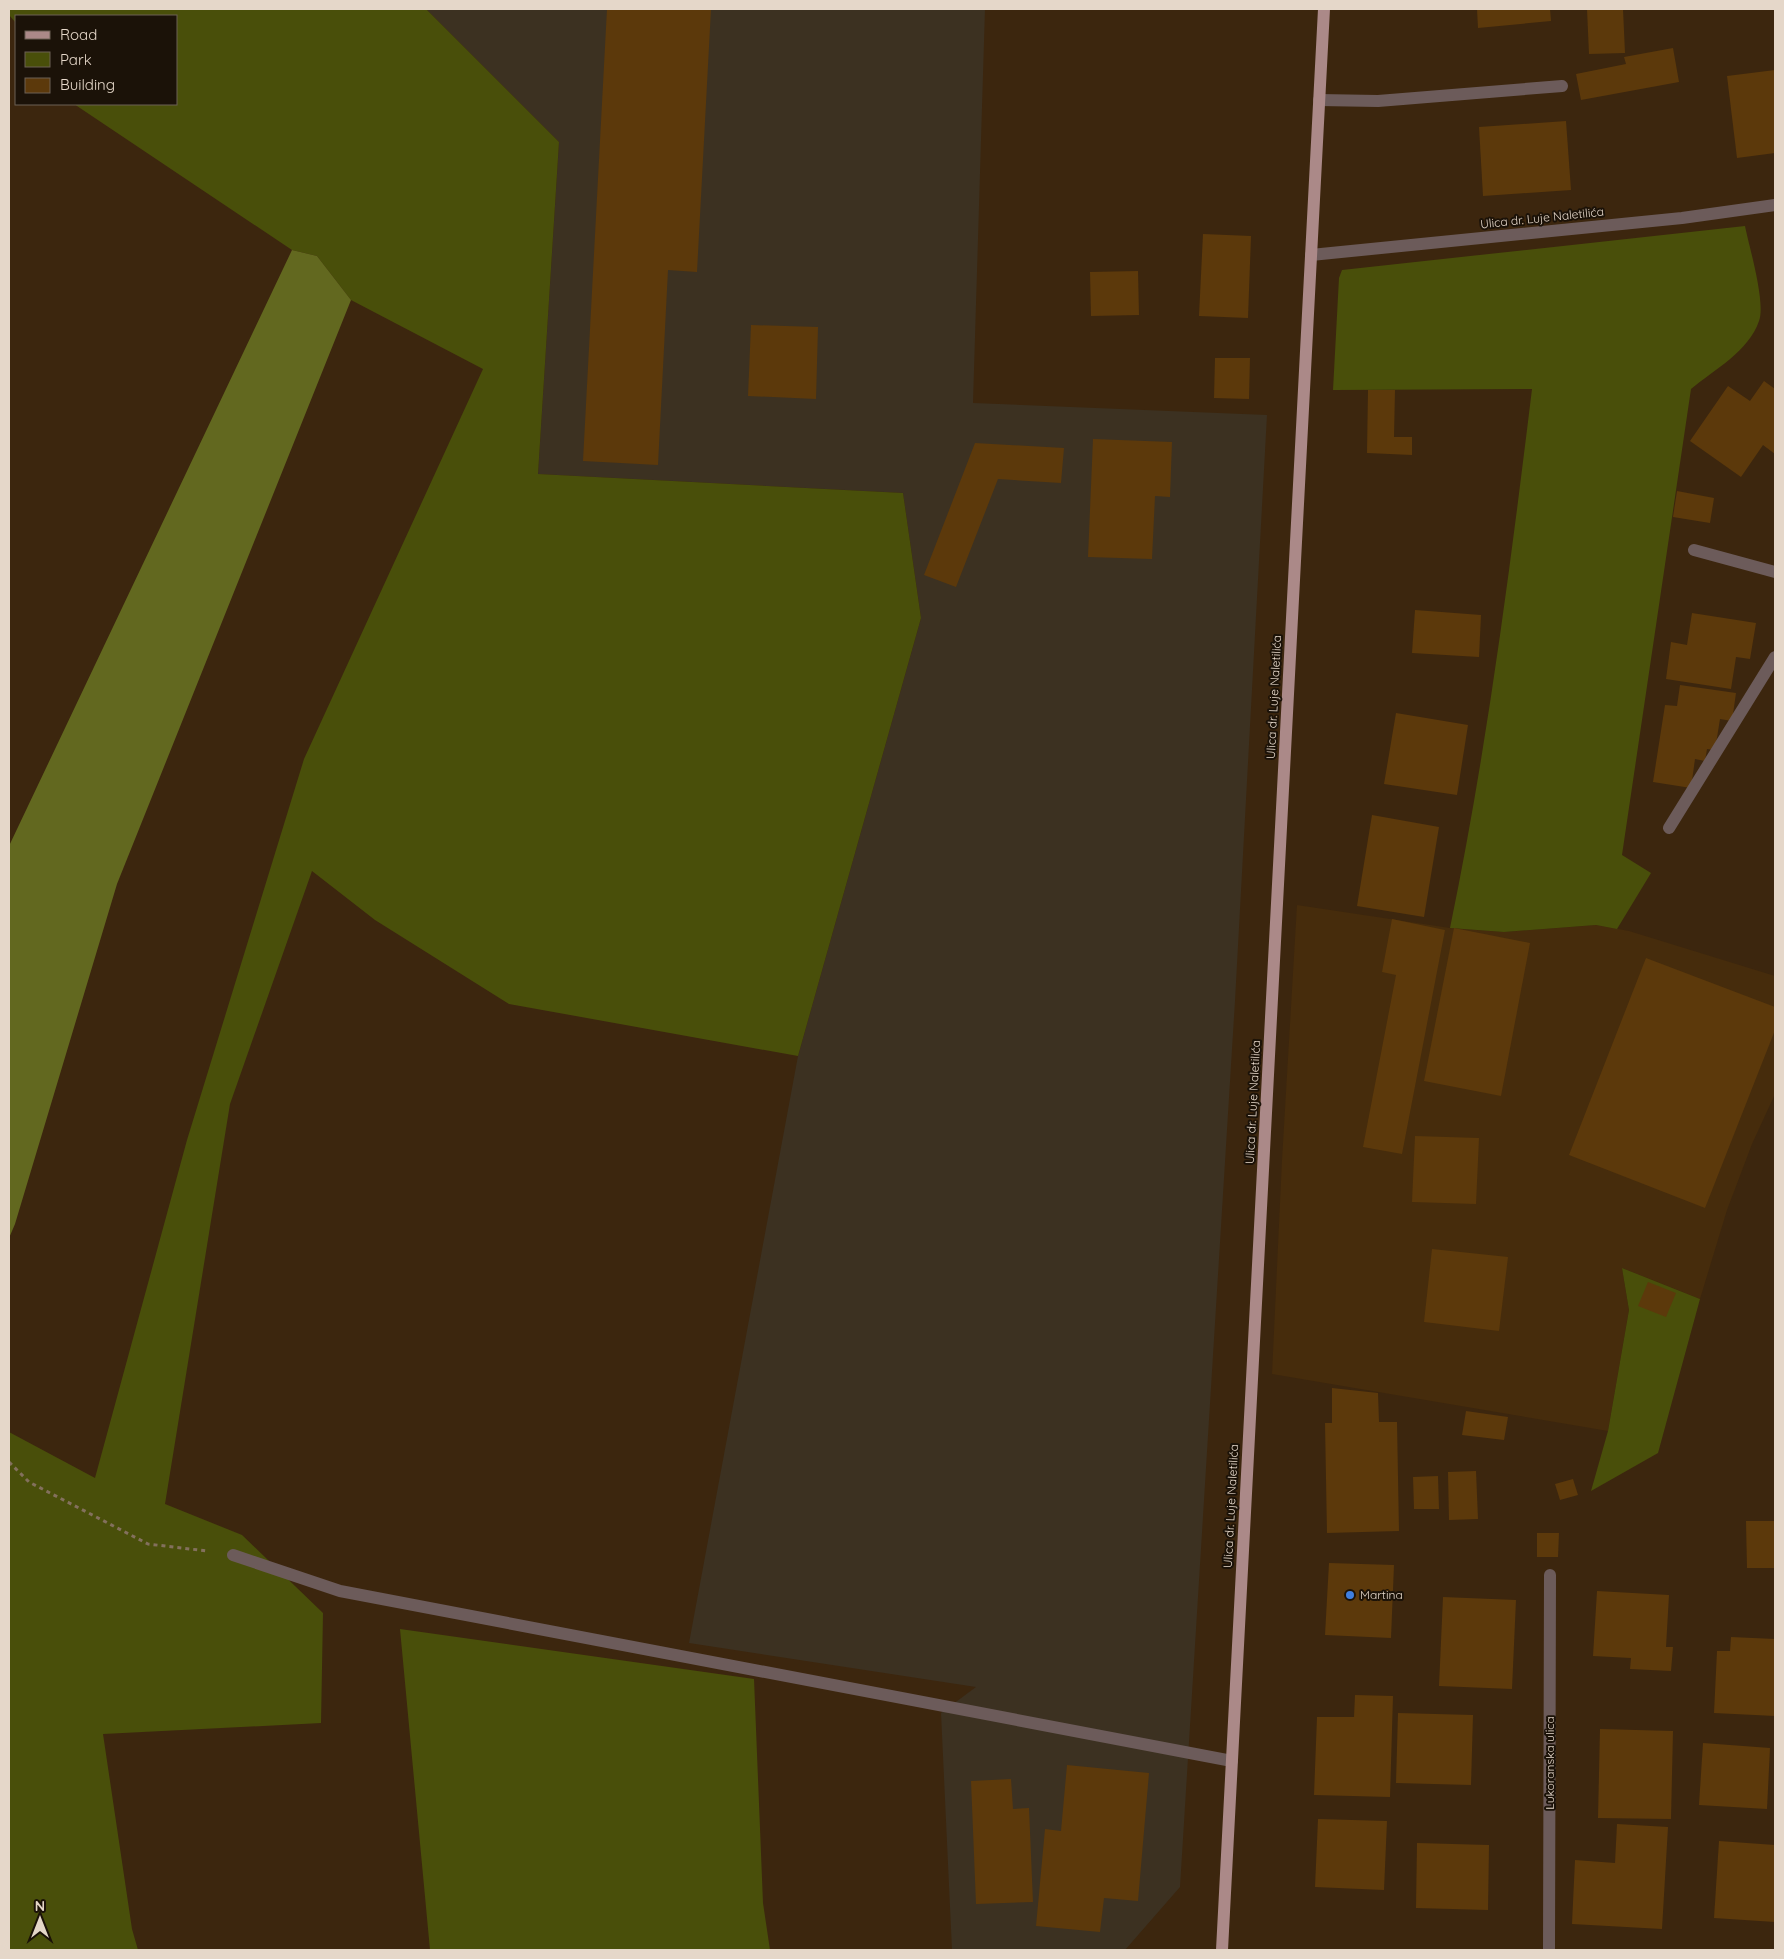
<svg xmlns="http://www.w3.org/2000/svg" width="1784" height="1959" font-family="Quicksand,sans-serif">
<rect width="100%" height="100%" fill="#3c260e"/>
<polygon fill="#462c0c" points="1297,905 1450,928 1504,932 1596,925 1629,931 1775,976 1775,1094 1752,1144 1727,1210 1700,1299 1622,1268 1629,1310 1608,1431 1272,1374 1282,1160"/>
<polygon fill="#3c3121" points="426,9 985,9 973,403 1267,415 1235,1001 1180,1887 1125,1950 952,1950 941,1713 976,1687 689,1643 798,1056 921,618 903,493 538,474 559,142"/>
<g fill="#494f0a">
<polygon points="9,9 426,9 559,142 538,474 903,493 921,618 798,1056 509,1004 375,920 312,871 230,1104 165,1504 242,1535 323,1613 321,1723 103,1734 132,1929 138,1950 9,1950 9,1432 95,1478 187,1140 304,759 483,369 351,300 317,256 292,250 74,104 176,104 176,16 16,16 16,23 9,15"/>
<path d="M 1745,226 C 1749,246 1766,303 1759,321 C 1749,351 1714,370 1691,389 L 1622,855 L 1651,873 L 1617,929 L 1596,925 L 1504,932 L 1450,928 C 1487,749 1510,569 1532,389 L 1333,390 L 1339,278 L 1342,270 Z"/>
<polygon points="1622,1268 1700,1299 1658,1453 1591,1491 1608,1431 1629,1310"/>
<polygon points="400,1629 754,1679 763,1903 770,1950 430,1950"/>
</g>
<polygon fill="#62681f" points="292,250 317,256 351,300 117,884 15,1224 9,1238 9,846"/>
<g fill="#5c390b">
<polygon points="607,9 711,9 697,272 668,270 658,465 583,461"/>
<polygon points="1477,9 1550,9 1551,21 1478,28"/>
<polygon points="1587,9 1623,9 1625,53 1589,54"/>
<polygon points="1673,48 1679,82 1581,100 1576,74 1626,64 1624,57"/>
<polygon points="1775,70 1775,153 1737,158 1727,76"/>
<polygon points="1566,121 1571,190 1483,196 1479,127"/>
<polygon points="1203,234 1251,236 1248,318 1199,316"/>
<polygon points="1138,271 1139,315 1091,316 1090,272"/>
<polygon points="751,325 818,327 816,399 748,396"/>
<polygon points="1215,358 1250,358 1249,399 1214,398"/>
<polygon points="1764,381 1775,389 1775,454 1763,445 1741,477 1690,441 1728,386 1750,401"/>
<polygon points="1368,390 1395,390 1394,437 1412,437 1412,455 1367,453"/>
<polygon points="1093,439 1172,442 1170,497 1155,496 1152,559 1088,557"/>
<polygon points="975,443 1064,448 1061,483 998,479 956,587 924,575"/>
<polygon points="1677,491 1714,498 1710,523 1673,517"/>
<polygon points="1415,610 1481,615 1479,657 1412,653"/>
<polygon points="1692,613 1756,623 1750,659 1736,657 1731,689 1666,679 1671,642 1687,645"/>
<polygon points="1680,685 1736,693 1732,721 1720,719 1715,750 1707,749 1705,761 1695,759 1691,788 1653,782 1665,705 1677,706"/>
<polygon points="1396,713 1468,725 1457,795 1384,784"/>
<polygon points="1372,815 1439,827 1424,917 1357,906"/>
<polygon points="1392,919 1445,930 1402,1154 1363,1147 1396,975 1382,972"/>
<polygon points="1454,928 1530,943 1501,1096 1424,1081"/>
<polygon points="1646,958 1775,1007 1775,1030 1705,1208 1569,1155"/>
<polygon points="1415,1136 1479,1138 1476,1204 1412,1202"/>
<polygon points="1432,1249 1508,1257 1499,1331 1424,1322"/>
<polygon points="1648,1282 1676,1293 1666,1317 1638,1306"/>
<polygon points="1332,1388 1378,1393 1379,1422 1397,1422 1399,1531 1327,1533 1325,1423 1332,1423"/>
<polygon points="1466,1411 1508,1417 1504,1440 1462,1435"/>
<polygon points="1476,1471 1478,1519 1449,1520 1448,1472"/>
<polygon points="1438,1476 1439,1509 1414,1509 1413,1477"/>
<polygon points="1573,1479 1578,1495 1560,1500 1555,1484"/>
<polygon points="1746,1521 1775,1521 1775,1568 1747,1568"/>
<polygon points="1537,1533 1559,1533 1558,1557 1537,1557"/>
<polygon points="1329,1563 1394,1565 1391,1638 1325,1635"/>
<polygon points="1597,1591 1669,1595 1666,1647 1673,1647 1671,1671 1630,1669 1631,1658 1593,1656"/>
<polygon points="1443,1597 1516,1600 1512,1689 1439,1686"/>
<polygon points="1731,1637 1775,1639 1775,1716 1714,1713 1717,1651 1730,1651"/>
<polygon points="1355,1695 1393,1696 1390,1797 1314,1795 1317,1717 1354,1717"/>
<polygon points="1398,1713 1473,1715 1471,1785 1396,1783"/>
<polygon points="1600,1729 1673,1731 1671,1819 1598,1818"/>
<polygon points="1703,1743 1770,1748 1767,1809 1699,1805"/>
<polygon points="1067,1765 1149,1773 1138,1901 1104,1898 1100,1932 1036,1926 1045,1829 1061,1831"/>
<polygon points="1011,1779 1013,1809 1029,1808 1033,1902 976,1904 971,1781"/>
<polygon points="1318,1819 1387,1821 1384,1890 1315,1887"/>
<polygon points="1617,1824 1668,1827 1662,1929 1572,1924 1575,1860 1615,1863"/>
<polygon points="1719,1841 1775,1845 1775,1922 1714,1918"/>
<polygon points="1417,1843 1489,1845 1488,1910 1416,1908"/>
</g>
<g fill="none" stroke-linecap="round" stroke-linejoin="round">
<polyline stroke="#83705d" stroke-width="3" stroke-dasharray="4 4" stroke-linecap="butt" points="9,1462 29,1482 148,1544 207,1551"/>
<g stroke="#6c5b5a" stroke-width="12">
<polyline points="1319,100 1378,101 1562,86"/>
<polyline points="1311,255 1682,218 1775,205"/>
<polyline points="1694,550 1775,572"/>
<polyline points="1669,828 1775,657"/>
<polyline points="233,1555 340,1591 1232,1761"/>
<polyline points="1549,1950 1550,1575"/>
</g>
<polyline stroke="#ab8988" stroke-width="12" points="1222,1950 1324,9"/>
</g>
<circle fill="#3f7fe0" stroke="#1b1208" stroke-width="2" cx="1350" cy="1595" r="5"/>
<g text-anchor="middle" stroke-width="4" stroke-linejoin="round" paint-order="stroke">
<g font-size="12" fill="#e5d7c9" stroke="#1b1208">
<text transform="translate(1542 218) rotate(-6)" y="4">Ulica dr. Luje Naletilića</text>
<text transform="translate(1274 697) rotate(-87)" y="4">Ulica dr. Luje Naletilića</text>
<text transform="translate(1253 1102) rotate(-87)" y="4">Ulica dr. Luje Naletilića</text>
<text transform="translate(1231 1506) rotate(-87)" y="4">Ulica dr. Luje Naletilića</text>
<text transform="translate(1550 1763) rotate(-90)" y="4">Lukoranska ulica</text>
</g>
<g font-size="12" fill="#e5d7c9" stroke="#1b1208" text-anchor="start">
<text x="1360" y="1599">Martina</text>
</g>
</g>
<rect width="1784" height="1959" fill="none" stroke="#e5d7c9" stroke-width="20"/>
<rect x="15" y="15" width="162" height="90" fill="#1b1208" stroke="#6c6155"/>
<rect x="25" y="31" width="25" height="8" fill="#ab8988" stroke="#6c6155"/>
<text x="60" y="40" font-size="15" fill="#e5d7c9">Road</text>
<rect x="25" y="52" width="25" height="15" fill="#494f0a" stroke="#6c6155"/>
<text x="60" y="65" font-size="15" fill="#e5d7c9">Park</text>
<rect x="25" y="78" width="25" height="15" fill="#5c390b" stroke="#6c6155"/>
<text x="60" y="90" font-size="15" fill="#e5d7c9">Building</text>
<g transform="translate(40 1919)" stroke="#1b1208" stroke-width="4" paint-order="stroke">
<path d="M0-4L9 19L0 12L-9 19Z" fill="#e5d7c9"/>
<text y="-8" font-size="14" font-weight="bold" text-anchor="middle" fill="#e5d7c9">N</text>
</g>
</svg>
